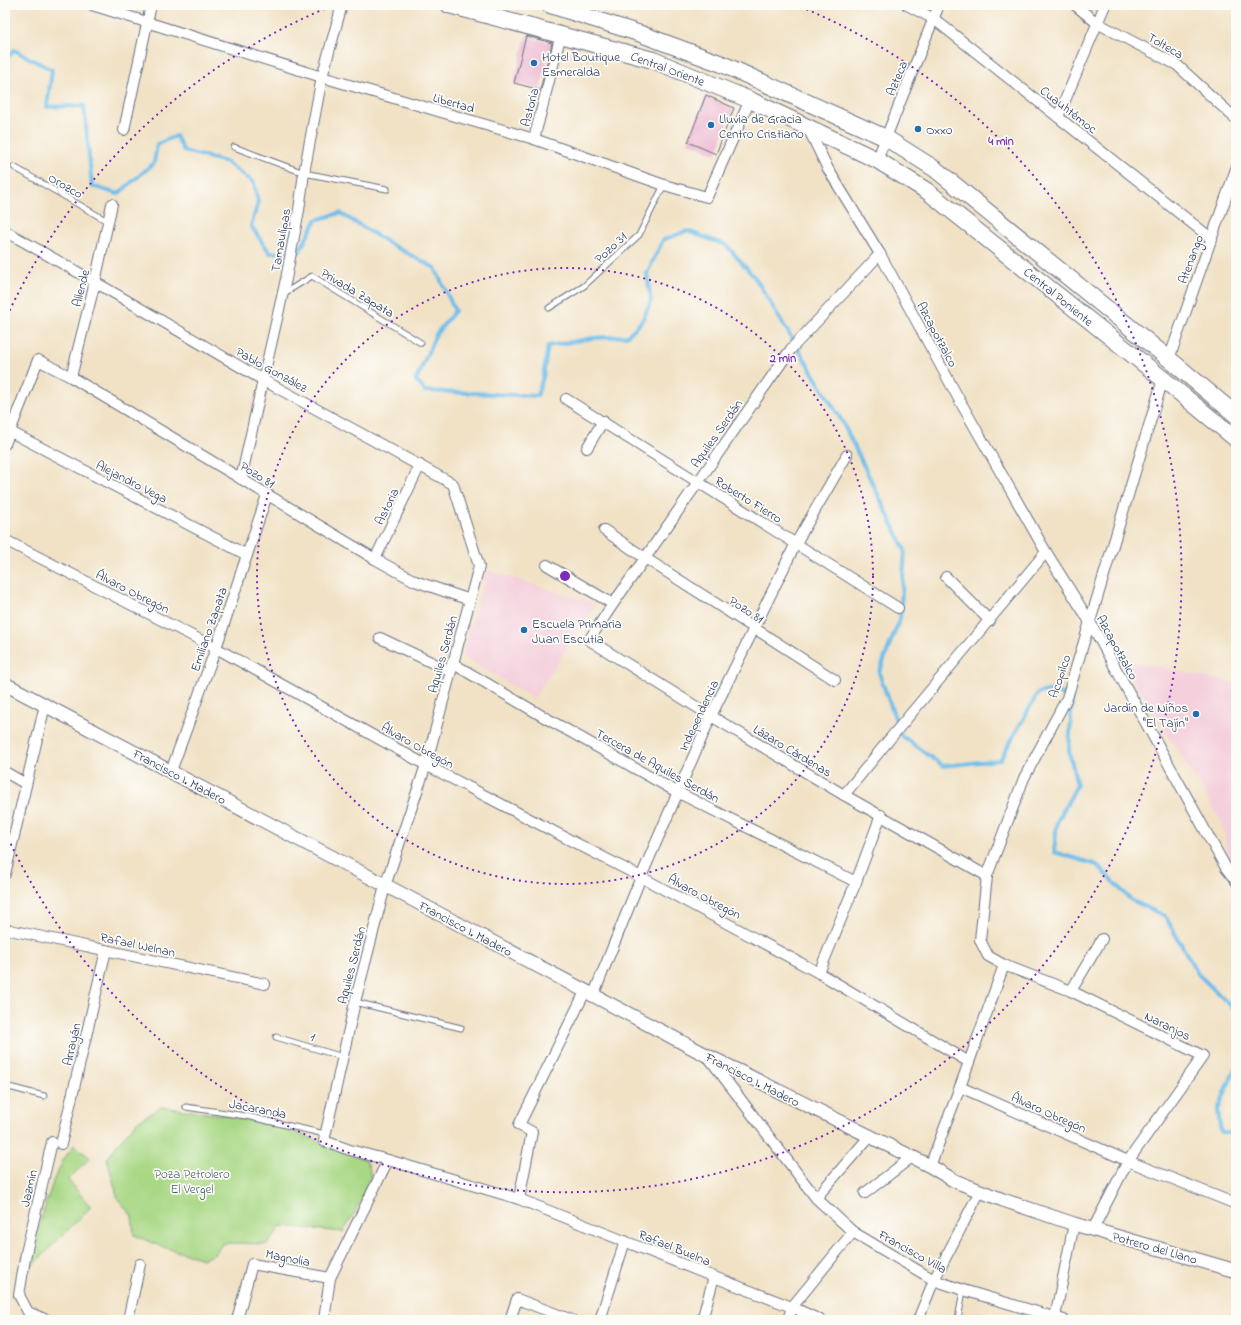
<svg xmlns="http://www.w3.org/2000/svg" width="1241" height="1325" font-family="'Indie Flower',sans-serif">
<rect width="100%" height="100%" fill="#fdfcf7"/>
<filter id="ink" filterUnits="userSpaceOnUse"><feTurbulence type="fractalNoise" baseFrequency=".025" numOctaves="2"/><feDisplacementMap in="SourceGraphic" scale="8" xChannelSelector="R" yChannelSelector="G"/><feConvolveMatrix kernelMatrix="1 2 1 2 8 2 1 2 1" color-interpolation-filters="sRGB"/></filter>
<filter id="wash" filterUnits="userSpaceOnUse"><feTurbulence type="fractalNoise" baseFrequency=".012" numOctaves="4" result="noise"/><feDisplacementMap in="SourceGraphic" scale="16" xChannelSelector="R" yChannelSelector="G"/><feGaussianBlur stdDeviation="0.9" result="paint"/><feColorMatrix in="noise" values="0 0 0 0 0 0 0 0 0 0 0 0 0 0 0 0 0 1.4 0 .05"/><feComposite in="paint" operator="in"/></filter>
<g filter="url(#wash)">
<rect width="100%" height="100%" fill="#f1e2c6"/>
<g fill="#f4cfdc">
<polygon points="487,570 596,604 534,698 462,656"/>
<polygon points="1122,660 1236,683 1236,873 1233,870 1229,859 1222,822"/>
</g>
<g fill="#a9d885" stroke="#628472">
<path d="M 161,1107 L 223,1115 L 285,1128 L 366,1160 C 368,1164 370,1168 370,1172 C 372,1183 350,1222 343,1232 L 281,1226 L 268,1244 L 223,1243 L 215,1254 L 203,1259 L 163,1247 L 134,1235 L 132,1216 L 118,1199 L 107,1159 L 119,1142 L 138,1121 Z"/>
<polygon points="74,1145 90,1158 68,1180 91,1207 26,1272 34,1240 54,1179 64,1159"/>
</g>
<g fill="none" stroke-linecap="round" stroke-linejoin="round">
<g stroke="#70beea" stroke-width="4">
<polyline points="5,61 14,50 52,70 47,107 84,106 92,186 118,194 154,163 157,144 176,136 184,151 226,162 254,183 258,203 251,226 270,253 299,252 316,220 340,213 392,245 435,268 455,311 436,334 416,380 425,391 537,396 543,377 548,346 593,338 627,336 642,321 651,301 647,273 663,240 687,231 726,245 756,279 843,423 905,550 900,618 879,673 901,735 943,766 1000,760 1038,693 1053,690 1072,700 1069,751 1077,785 1057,822 1054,852 1097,865 1131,900 1165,916 1198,974 1236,1011"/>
<polyline points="1236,1066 1218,1110 1221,1132 1236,1134"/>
</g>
</g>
<g id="blocks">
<g fill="#e79dc2">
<polygon points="526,36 552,43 540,90 514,83"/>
<polygon points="706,95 734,108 716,154 688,142"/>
</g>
</g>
</g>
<g filter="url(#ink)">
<use href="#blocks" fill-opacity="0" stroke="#666e82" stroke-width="1"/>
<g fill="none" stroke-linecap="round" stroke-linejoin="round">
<g stroke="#666e82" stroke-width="7">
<g id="service">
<polyline points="234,147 304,173 387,189"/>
<polyline points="14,167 107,221"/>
<polyline points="283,294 312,276 421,343"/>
<polyline points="549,308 584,286 639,235 664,185"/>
<polyline points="355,1002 461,1028"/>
<polyline points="276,1037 343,1057"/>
<polyline points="5,1086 44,1096"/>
<polyline points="186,1107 246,1116 325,1134"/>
<polyline points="958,1320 963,1290"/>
</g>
</g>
<g stroke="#666e82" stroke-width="12">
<g id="minor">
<polyline points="92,5 322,77 534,139 664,185 707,197 750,100"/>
<polyline points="907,5 934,19 1212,239"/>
<polyline points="1075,5 1097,23 1177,65 1236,119"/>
<polyline points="1058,117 1105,5"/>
<polyline points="808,128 828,169 880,254 961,403 1046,552 1090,622 1226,868 1236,881"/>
<polyline points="124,130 151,5"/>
<polyline points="534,139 561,34"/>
<polyline points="877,160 939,5"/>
<polyline points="5,231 95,282 263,380 453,484 479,566 426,765 385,886 355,1002 324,1141 350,1150 388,1160 519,1199 714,1277 792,1307 820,1320"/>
<polyline points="880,254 791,349 613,604 589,640 711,716 844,795 987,876"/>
<polyline points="1169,359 1236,169"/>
<polyline points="71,377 95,282 112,204"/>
<polyline points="566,399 898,608"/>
<polyline points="5,429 247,555"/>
<polyline points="5,444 38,360 71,377 375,559 415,581 470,600"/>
<polyline points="587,448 603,421"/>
<polyline points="241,479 263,380 286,279 299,210 304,173 322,77 342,5"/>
<polyline points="604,530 645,558 835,680"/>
<polyline points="5,540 216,648 426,765 641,877 819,973 969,1062"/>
<polyline points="375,559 420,465"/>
<polyline points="547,565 613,604"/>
<polyline points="946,577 990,621"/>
<polyline points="380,638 450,671"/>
<polyline points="452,663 544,717 677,792 856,882"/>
<polyline points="171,771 216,648 267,495"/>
<polyline points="5,772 26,784"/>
<polyline points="844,795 888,741 1046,552"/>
<polyline points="5,874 45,705"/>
<polyline points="5,929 265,984"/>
<polyline points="819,973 856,882 881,815"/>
<polyline points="1071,991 1102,939"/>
<polyline points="593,996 641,877 711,716 796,543 847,455"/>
<polyline points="709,1058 816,1198 853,1232 934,1280 963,1290 1064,1320"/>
<polyline points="960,1087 1128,1161 1236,1204"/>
<polyline points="61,1144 106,950"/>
<polyline points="930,1166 960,1087 1004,965"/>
<polyline points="865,1193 912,1157"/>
<polyline points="816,1198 869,1137"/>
<polyline points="519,1199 532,1132 519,1125 585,992"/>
<polyline points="1093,1229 1128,1161 1203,1056 1071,991 1004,965 988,956 980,940 987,876 1024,778 1067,698 1163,379"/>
<polyline points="1055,1317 1074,1224"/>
<polyline points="47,1320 28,1312 19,1295 26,1253 52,1142"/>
<polyline points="128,1320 140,1264"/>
<polyline points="237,1320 252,1264 330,1278"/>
<polyline points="324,1320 330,1278 388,1160"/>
<polyline points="510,1320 517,1299 572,1320"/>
<polyline points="600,1320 625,1241"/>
<polyline points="702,1320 714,1277"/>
<polyline points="788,1320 792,1307 853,1232"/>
<polyline points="918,1320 934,1280 980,1191"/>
</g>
</g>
<g stroke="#666e82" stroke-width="15">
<polyline id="tertiary" points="5,684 708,1056 930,1166 955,1181 1003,1200 1074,1224 1236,1271"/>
</g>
<g stroke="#666e82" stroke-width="18">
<g id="primary">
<polyline points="449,5 653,60 750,100 877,160 927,191 1163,379 1236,439"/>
<polyline points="550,5 641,34 722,64 886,138 935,169 1169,359 1236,415"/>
</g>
</g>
<use href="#service" stroke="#fff" stroke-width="5"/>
<use href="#minor" stroke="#fff" stroke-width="10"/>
<use href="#tertiary" stroke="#fff" stroke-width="13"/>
<use href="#primary" stroke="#fff" stroke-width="16"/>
</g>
</g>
<g fill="none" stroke="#7b2cbf" stroke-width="2" stroke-dasharray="2 4">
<circle cx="565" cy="576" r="308"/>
<path d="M7 316A616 616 0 0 1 329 7M801 7A616 616 0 1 1 7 836"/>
</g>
<g fill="#1f6fb2" stroke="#fdfcf7" stroke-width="1.5">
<circle cx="534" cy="63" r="4"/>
<circle cx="711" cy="125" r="4"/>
<circle cx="918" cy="129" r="4"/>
<circle cx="524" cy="630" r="4"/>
<circle cx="1196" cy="714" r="4"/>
</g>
<g text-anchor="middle" stroke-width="3.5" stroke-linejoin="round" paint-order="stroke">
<g font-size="13" fill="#1b2f5e" stroke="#fdfcf7">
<text transform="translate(1166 45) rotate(30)" y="5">Tolteca</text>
<text transform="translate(668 68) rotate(20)" y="5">Central Oriente</text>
<text transform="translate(896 78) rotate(-68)" y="5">Azteca</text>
<text transform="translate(454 102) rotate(16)" y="5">Libertad</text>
<text transform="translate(529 107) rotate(-76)" y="5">Astoria</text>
<text transform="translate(1069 109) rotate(38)" y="5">Cuauhtémoc</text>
<text transform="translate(66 185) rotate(30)" y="5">Orozco</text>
<text transform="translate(280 240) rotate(-80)" y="5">Tamaulipas</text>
<text transform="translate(610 247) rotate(-43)" y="5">Pozo 31</text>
<text transform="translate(1190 259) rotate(-70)" y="5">Atenango</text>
<text transform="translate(80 288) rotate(-76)" y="5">Allende</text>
<text transform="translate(358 292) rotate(31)" y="5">Privada Zapata</text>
<text transform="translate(1059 296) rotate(39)" y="5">Central Poniente</text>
<text transform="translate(938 334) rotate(62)" y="5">Azcapotzalco</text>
<text transform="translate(272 369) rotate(29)" y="5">Pablo González</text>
<text transform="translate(716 433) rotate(-55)" y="5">Aquiles Serdán</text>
<text transform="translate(258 474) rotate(32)" y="5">Pozo 81</text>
<text transform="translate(132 481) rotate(27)" y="5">Alejandro Vega</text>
<text transform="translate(749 499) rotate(32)" y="5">Roberto Fierro</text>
<text transform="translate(386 506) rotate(-64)" y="5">Astoria</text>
<text transform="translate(133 591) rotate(27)" y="5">Álvaro Obregón</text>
<text transform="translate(747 609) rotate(33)" y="5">Pozo 81</text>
<text transform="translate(208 629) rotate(-71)" y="5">Emiliano Zapata</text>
<text transform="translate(1118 647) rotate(61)" y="5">Azcapotzalco</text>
<text transform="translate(442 654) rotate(-75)" y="5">Aquiles Serdán</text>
<text transform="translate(1059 676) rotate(-72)" y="5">Acopilco</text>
<text transform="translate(698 715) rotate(-65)" y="5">Independencia</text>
<text transform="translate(418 745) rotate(29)" y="5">Álvaro Obregón</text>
<text transform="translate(793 750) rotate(31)" y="5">Lázaro Cárdenas</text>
<text transform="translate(658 765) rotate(29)" y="5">Tercera de Aquiles Serdán</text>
<text transform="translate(180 776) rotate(28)" y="5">Francisco I. Madero</text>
<text transform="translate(705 896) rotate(28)" y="5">Álvaro Obregón</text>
<text transform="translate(466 928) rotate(28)" y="5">Francisco I. Madero</text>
<text transform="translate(138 944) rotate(12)" y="5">Rafael Welnan</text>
<text transform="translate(351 965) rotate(-76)" y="5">Aquiles Serdán</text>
<text transform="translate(1168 1025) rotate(26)" y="5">Naranjos</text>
<text transform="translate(313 1036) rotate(18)" y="5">1</text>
<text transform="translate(71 1044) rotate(-77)" y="5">Arrayán</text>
<text transform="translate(753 1079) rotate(27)" y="5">Francisco I. Madero</text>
<text transform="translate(258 1108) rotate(11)" y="5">Jacaranda</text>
<text transform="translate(1049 1112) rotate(24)" y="5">Álvaro Obregón</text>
<text transform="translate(28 1188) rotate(-77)" y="5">Jazmín</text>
<text transform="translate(675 1247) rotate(22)" y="5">Rafael Buelna</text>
<text transform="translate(1155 1247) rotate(16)" y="5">Potrero del Llano</text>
<text transform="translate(913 1251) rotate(29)" y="5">Francisco Villa</text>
<text transform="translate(288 1257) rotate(11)" y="5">Magnolia</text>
</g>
<g font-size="13" fill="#1b2f5e" stroke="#fdfcf7" text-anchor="start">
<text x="542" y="61">Hotel Boutique<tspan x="542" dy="15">Esmeralda</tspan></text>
<text x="719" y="123">Lluvia de Gracia<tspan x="719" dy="15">Centro Cristiano</tspan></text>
<text x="926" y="134">Oxxo</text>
<text x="532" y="628">Escuela Primaria<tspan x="532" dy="15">Juan Escutia</tspan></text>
<text x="1188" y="712" text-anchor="end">Jardín de Niños<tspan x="1188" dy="15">"El Tajín"</tspan></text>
</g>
<g font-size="13" fill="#3e5968" stroke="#fdfcf7">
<text x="192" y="1178">Poza Petrolero<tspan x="192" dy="15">El Vergel</tspan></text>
</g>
</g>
<circle cx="565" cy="576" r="6" fill="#7b2cbf" stroke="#fdfcf7" stroke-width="2"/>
<g font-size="12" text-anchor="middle" font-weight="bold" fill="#7b2cbf" stroke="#fdfcf7" stroke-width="3.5" stroke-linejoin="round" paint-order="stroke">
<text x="1001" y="145">4 min</text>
<text x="783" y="362">2 min</text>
</g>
<rect width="1241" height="1325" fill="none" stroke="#fdfcf7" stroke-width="20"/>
</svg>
